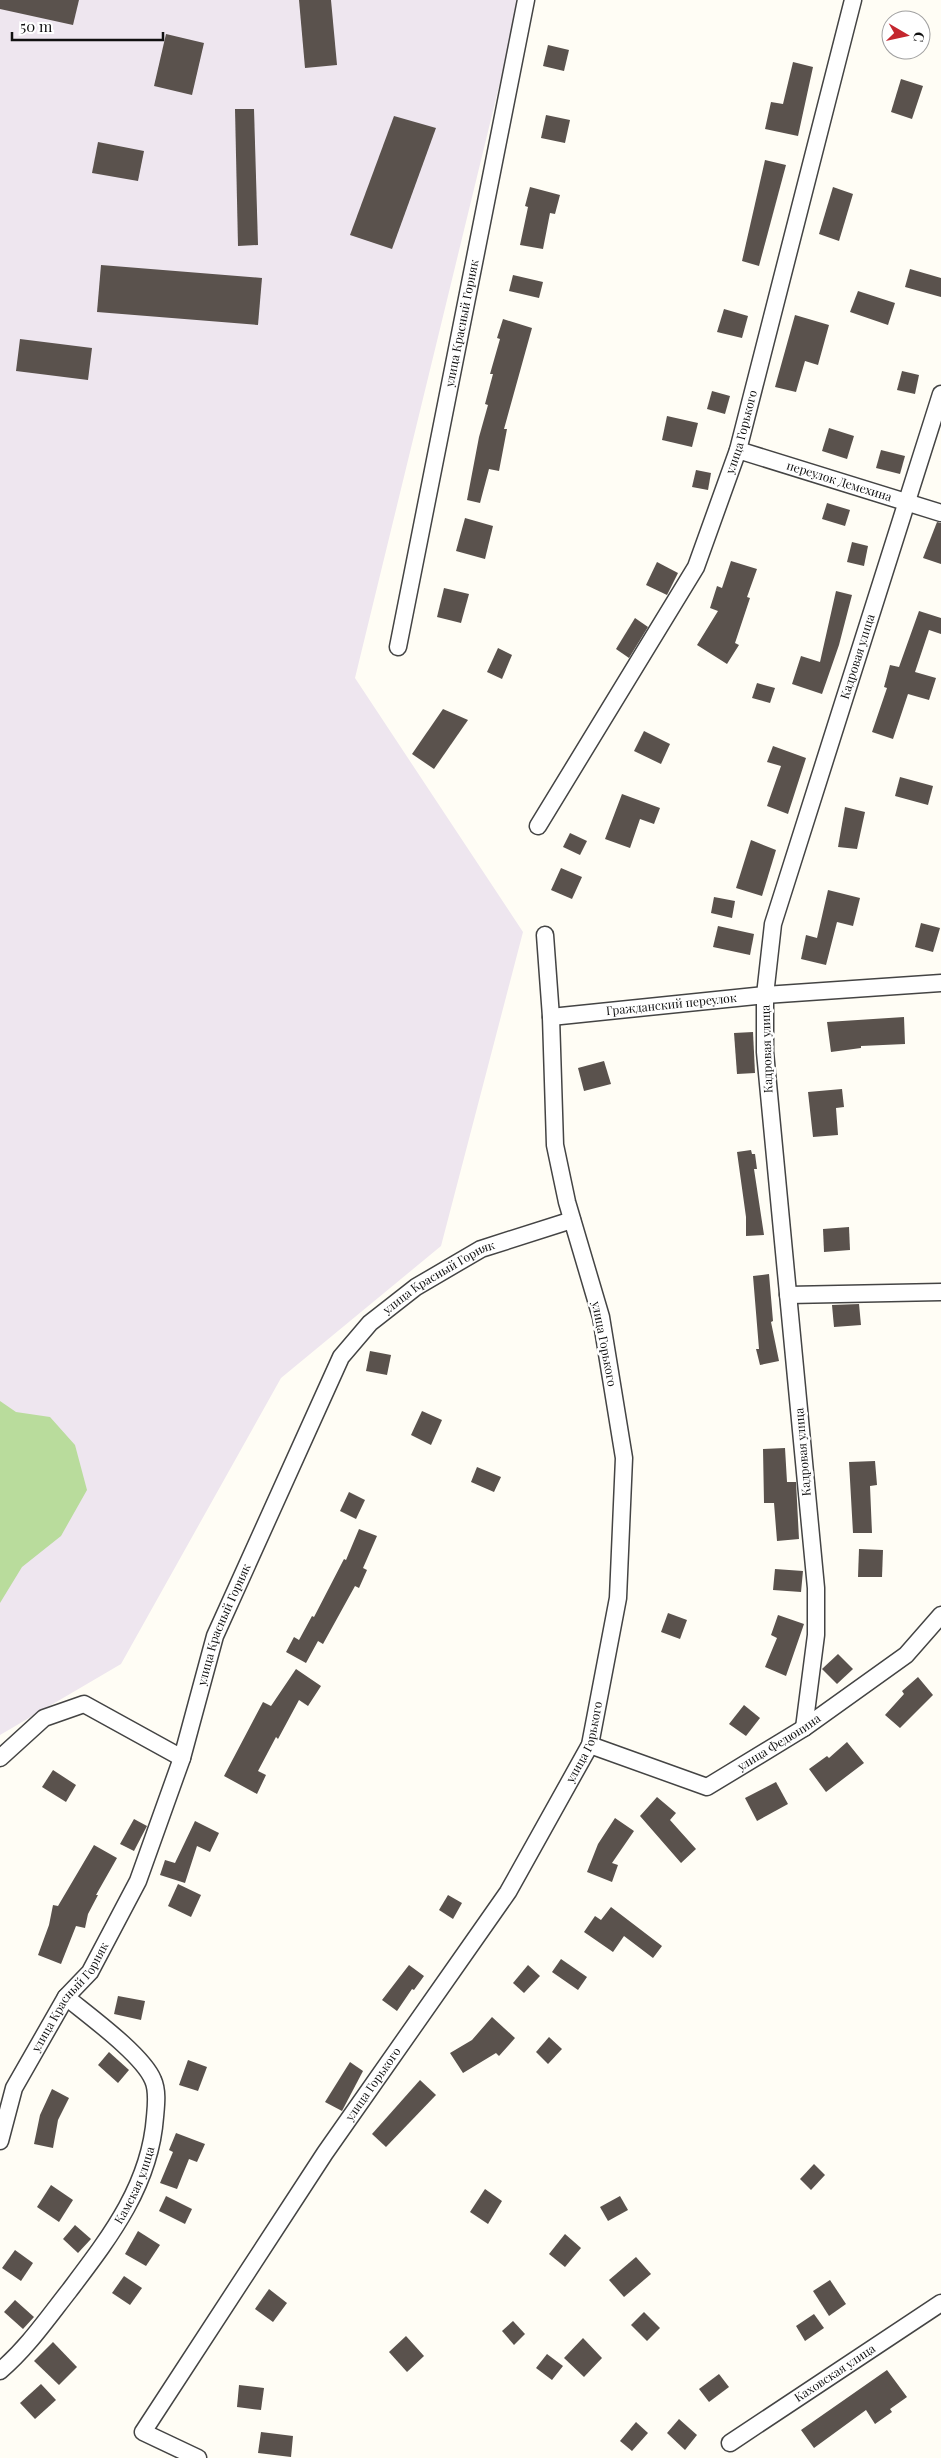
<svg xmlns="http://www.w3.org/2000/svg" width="941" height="2458" font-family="'Playfair Display',serif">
<rect width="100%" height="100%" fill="#fffdf5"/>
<polygon fill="#eee6ef" points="0,0 520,0 355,678 523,932 441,1246 281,1378 121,1664 0,1735"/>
<polygon fill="#b9dc9c" points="0,1401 16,1412 50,1417 75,1445 87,1490 61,1536 22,1567 0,1603"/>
<g fill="#5a524d">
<polygon points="0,0 79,0 73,25 0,9"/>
<polygon points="299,0 331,0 337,65 305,68"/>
<polygon points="166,34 204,43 192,95 154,86"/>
<polygon points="548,45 569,50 564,71 543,66"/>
<polygon points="793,62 813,67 798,136 765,129 771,102 783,104"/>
<polygon points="901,79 923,86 912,119 891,112"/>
<polygon points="235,109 254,109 258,245 238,246"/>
<polygon points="546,115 570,120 565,143 541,138"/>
<polygon points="394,116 436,128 392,249 350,235"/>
<polygon points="98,142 144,151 138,181 92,173"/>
<polygon points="765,160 786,165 759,266 742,261"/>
<polygon points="530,187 560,195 555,214 550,213 543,249 520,245 528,207 525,206"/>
<polygon points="833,187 853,194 839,241 819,234"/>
<polygon points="101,265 262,278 258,325 97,312"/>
<polygon points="910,269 941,278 941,297 905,287"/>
<polygon points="513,275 543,282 539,298 509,291"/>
<polygon points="858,291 895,303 888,325 850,312"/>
<polygon points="724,309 748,316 742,338 717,332"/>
<polygon points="795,315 829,325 818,365 805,361 796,392 775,387"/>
<polygon points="503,319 532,328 504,429 507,429 499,471 489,469 480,503 467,500 479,437 488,405 485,404 493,374 490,374 500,339 497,338"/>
<polygon points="20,339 92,348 88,380 16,371"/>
<polygon points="902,371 919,375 915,394 897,390"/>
<polygon points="712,391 730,396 725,414 707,409"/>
<polygon points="667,416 698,423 692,447 662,440"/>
<polygon points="829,428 854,436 847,459 822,451"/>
<polygon points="881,450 905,456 900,474 876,468"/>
<polygon points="696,470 711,473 708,490 692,487"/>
<polygon points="827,503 850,510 845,526 822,519"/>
<polygon points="465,518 493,526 485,559 456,551"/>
<polygon points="937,522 941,523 941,564 923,558"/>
<polygon points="852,542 868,546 864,566 847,562"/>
<polygon points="731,561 757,569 747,597 750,598 735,643 739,645 727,664 697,645 718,611 710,608 717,586 722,588"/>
<polygon points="657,562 678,573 667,595 646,585"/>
<polygon points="444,588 469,594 461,623 437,617"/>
<polygon points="836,591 852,595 839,645 822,694 792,684 801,656 820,662"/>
<polygon points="919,611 941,618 941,634 929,630 915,672 936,678 929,700 908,694 893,739 872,732 887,688 884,687 890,665 899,667"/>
<polygon points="635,618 648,627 629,658 616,649"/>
<polygon points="498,648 512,655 502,679 487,672"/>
<polygon points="757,683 775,688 770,703 752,698"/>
<polygon points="443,709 468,720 434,769 412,754"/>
<polygon points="644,731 670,744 661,764 634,751"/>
<polygon points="773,746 806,758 788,814 767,806 781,766 767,762"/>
<polygon points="900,777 933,786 928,805 895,796"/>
<polygon points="622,794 660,808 654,824 640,819 630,848 605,839"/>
<polygon points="845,807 865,812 857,849 838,847"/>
<polygon points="570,833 587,841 580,855 563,847"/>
<polygon points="751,840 776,850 762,896 736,888"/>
<polygon points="561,868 582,877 572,899 551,890"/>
<polygon points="828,890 860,898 853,926 837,922 826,965 801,959 806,935 817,938"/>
<polygon points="714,897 735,901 732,918 711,913"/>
<polygon points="921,923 940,928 933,952 915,947"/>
<polygon points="718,926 754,934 750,955 713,947"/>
<polygon points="904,1017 905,1044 861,1046 861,1048 831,1052 827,1022"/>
<polygon points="753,1032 755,1073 737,1074 734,1033"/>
<polygon points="604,1061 611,1084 584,1091 578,1068"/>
<polygon points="842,1089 844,1107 836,1108 838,1135 813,1137 808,1092"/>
<polygon points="751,1150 752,1154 755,1154 757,1169 754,1169 764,1235 746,1236 746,1217 737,1152"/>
<polygon points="849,1227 850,1250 824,1252 823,1229"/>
<polygon points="769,1274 773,1321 771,1322 779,1361 760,1365 756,1349 759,1349 753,1276"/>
<polygon points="859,1304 861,1325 834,1327 832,1305"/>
<polygon points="370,1351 391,1355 387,1375 366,1371"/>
<polygon points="422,1411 442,1420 431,1445 411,1435"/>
<polygon points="785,1448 787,1482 796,1482 799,1539 777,1541 774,1503 764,1503 763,1449"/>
<polygon points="875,1461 877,1485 870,1486 872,1533 853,1533 849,1462"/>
<polygon points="477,1467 501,1477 494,1492 471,1482"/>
<polygon points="349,1492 365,1500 356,1519 340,1511"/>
<polygon points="359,1529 377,1536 363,1568 367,1570 359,1588 355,1586 323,1644 318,1641 306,1663 286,1652 294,1637 299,1640 312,1616 314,1617 344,1559 346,1560"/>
<polygon points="859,1549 883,1550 882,1577 858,1577"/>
<polygon points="775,1569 803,1571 801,1592 773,1590"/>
<polygon points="668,1613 687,1620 680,1639 661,1632"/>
<polygon points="778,1615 804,1624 786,1676 765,1667 777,1638 771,1635"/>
<polygon points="838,1654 853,1669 837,1684 822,1669"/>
<polygon points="296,1669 321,1686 308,1706 299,1700 278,1739 276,1737 258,1771 266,1775 257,1794 224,1776 263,1702 271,1706"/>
<polygon points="918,1677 933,1695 900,1728 885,1715 904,1694 902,1691"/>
<polygon points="744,1705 760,1718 746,1736 729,1724"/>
<polygon points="847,1742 864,1763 826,1792 809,1769 827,1756 829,1758"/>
<polygon points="53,1770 76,1785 66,1802 42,1787"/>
<polygon points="776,1782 788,1804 757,1821 745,1798"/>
<polygon points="657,1797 676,1813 670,1820 696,1849 681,1863 640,1816"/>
<polygon points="615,1818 634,1831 612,1863 618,1865 612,1882 587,1872 598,1844"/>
<polygon points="134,1819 147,1826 134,1851 120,1844"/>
<polygon points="195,1821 219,1833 210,1852 197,1846 185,1883 160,1875 165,1860 175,1863"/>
<polygon points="94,1845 117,1858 96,1895 98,1895 88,1914 85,1928 76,1926 61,1964 38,1955 49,1925 53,1905 58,1906"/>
<polygon points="178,1884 201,1895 191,1917 168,1906"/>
<polygon points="448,1895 462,1903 453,1919 439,1910"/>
<polygon points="611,1907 662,1946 653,1958 624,1936 613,1952 584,1932 595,1916 601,1920"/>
<polygon points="561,1959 587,1977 578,1990 552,1972"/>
<polygon points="409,1965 424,1976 414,1990 412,1989 397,2011 382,2000"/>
<polygon points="528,1965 540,1976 524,1993 513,1983"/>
<polygon points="118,1996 145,2001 141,2020 114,2014"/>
<polygon points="492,2017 515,2038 499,2056 496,2053 463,2073 450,2053 472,2040"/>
<polygon points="549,2037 562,2049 548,2064 536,2052"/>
<polygon points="109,2052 129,2070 118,2083 98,2065"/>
<polygon points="188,2060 207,2067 198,2091 179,2085"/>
<polygon points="350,2062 363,2071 342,2111 325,2102"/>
<polygon points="420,2080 436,2095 386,2147 372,2134"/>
<polygon points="52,2089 69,2098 58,2120 53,2148 34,2144 40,2115"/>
<polygon points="176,2133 205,2144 197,2162 189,2159 177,2189 160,2183 173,2152 169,2150"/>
<polygon points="814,2164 825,2175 811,2190 800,2179"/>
<polygon points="51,2185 73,2200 59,2222 37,2207"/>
<polygon points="485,2189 502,2201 488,2224 470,2212"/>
<polygon points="166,2196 192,2209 185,2224 159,2211"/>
<polygon points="620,2196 628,2210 608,2221 600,2207"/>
<polygon points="75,2225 91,2239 78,2253 63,2239"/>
<polygon points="138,2231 160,2245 146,2266 125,2254"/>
<polygon points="565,2234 581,2248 565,2267 549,2254"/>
<polygon points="15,2250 33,2263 21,2281 2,2268"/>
<polygon points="636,2257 651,2274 624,2297 609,2280"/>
<polygon points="124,2276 142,2288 130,2305 112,2293"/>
<polygon points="830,2280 846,2304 829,2316 813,2291"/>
<polygon points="269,2289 287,2303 273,2322 255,2309"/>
<polygon points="15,2300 34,2317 23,2329 4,2312"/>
<polygon points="644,2312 660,2328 647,2341 631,2325"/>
<polygon points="814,2314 824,2328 805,2341 796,2326"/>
<polygon points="513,2321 525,2334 514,2345 502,2331"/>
<polygon points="406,2336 424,2356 407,2372 389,2352"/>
<polygon points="583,2338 602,2358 584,2377 564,2358"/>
<polygon points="53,2342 77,2367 59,2385 34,2361"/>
<polygon points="547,2354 563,2366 552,2380 536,2368"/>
<polygon points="887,2370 907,2397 890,2409 892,2412 875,2424 866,2410 814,2448 801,2430"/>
<polygon points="719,2374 729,2387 709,2402 699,2389"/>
<polygon points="41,2384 56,2400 35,2419 20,2403"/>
<polygon points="239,2385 264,2388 261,2410 237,2407"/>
<polygon points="679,2419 697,2435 685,2450 667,2433"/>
<polygon points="636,2422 648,2433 632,2451 620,2441"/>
<polygon points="261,2432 293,2436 291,2457 258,2453"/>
</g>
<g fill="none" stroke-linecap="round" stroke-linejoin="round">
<g stroke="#444" stroke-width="19">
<g id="street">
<path id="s1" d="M 738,450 L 941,513"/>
<path id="s2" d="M 398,647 L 526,0"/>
<path id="s3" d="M 538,826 L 696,567 L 738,450 L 853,0"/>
<path id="s4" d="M 551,1017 L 765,995 L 941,983"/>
<polyline points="788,1295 941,1292"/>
<path id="s5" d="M 804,1728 L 816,1635 L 816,1588 L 765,1052 L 765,995 L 773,924 L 941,394"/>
<path id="s6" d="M 590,1745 L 707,1787 L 804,1728 L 906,1655 L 941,1615"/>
<polyline points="0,1758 44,1718 84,1704 182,1758"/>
<path id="s7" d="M 0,2141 L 14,2088 L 66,1997 L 90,1972 L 138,1881 L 182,1758 L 215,1636 L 341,1357 L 370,1323 L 416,1287 L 481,1249 L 572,1220"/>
<path id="s8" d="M 0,2371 C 27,2348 47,2319 69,2291 C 109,2238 150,2186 155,2117 C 156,2106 158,2091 153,2080 C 143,2055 88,2015 66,1997"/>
<path id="s9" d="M 730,2443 L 941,2303"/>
<path id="s10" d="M 198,2458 L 143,2432 L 325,2153 L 508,1892 L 590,1745 L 618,1598 L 624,1458 L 601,1317 L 567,1202 L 555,1145 L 551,1017 L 545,935"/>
</g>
</g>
<use href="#street" stroke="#fff" stroke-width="16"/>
</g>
<g text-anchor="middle" stroke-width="5" stroke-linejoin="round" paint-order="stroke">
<g font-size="12" fill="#111" stroke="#fff">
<text dy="4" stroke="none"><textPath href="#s2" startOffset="330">улица Красный Горняк</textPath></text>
<text dy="4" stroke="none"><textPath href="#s3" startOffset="446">улица Горького</textPath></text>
<text dy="4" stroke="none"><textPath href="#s1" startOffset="106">переулок Демехина</textPath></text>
<text dy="4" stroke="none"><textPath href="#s5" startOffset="1088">Кадровая улица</textPath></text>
<text dy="4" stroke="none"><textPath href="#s4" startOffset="121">Гражданский переулок</textPath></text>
<text transform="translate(767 1049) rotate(-92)" y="4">Кадровая улица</text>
<text dy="4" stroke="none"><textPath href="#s7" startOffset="988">улица Красный Горняк</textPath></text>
<text transform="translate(604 1344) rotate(79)" y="4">улица Горького</text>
<text transform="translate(803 1452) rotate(-95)" y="4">Кадровая улица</text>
<text dy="4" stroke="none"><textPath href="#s7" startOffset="568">улица Красный Горняк</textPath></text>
<text dy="4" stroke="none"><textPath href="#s10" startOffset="882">улица Горького</textPath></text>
<text dy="4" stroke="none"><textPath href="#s6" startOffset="209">улица Федюнина</textPath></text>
<text dy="4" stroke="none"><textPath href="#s7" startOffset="162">улица Красный Горняк</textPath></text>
<text dy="4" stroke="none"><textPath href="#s10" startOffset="478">улица Горького</textPath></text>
<text dy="4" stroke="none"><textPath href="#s8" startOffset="231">Камская улица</textPath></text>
<text dy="4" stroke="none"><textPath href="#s9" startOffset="126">Каховская улица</textPath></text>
</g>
</g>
<g transform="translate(906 35) rotate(99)"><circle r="24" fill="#ffffff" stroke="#a0a0a0"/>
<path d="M0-4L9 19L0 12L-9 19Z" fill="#c4262e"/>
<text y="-8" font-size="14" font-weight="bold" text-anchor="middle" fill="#111111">С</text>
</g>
<path d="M12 32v8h151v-8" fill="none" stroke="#111111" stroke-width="2.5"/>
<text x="20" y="32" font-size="15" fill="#111111" stroke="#ffffff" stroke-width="4" paint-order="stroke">50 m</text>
</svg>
